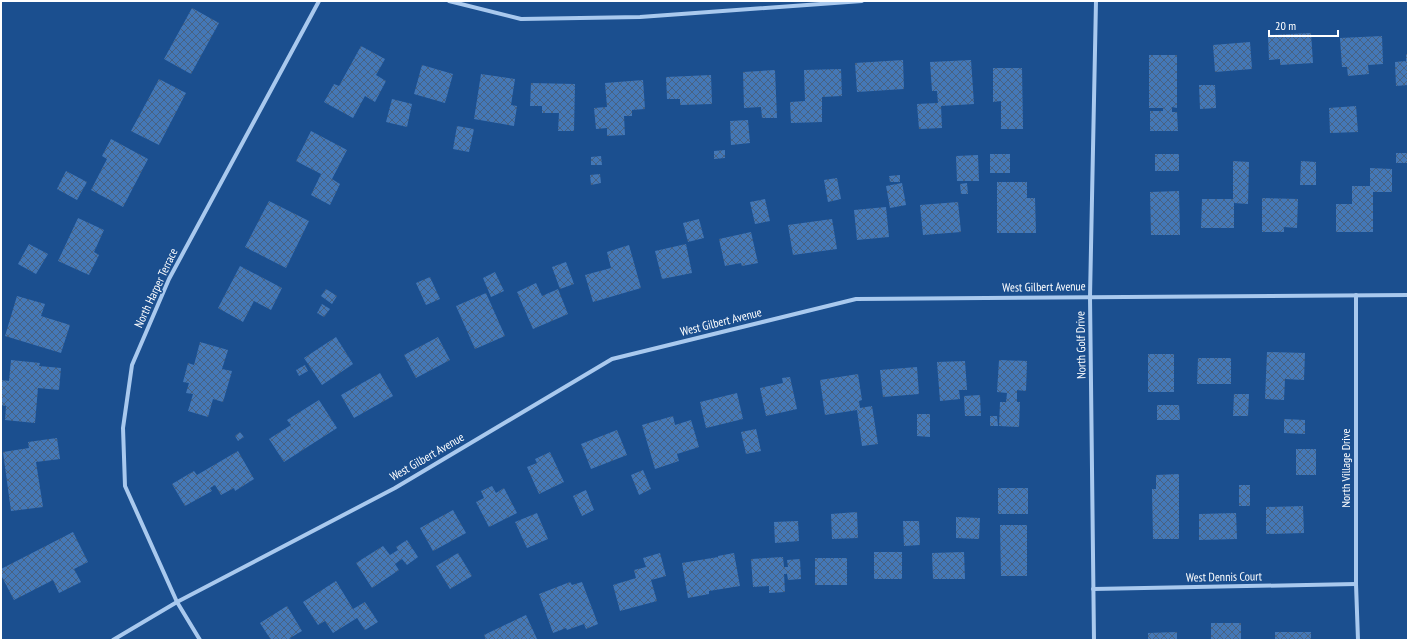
<svg xmlns="http://www.w3.org/2000/svg" width="1409" height="641" font-family="'PT Sans Narrow',sans-serif">
<defs>
<pattern id="building-cross-hatch" width="8" height="8" patternUnits="userSpaceOnUse"><rect width="8" height="8" fill="#4478b7"/><path d="M0 0l8 8M0 8l8-8" fill="none" stroke="#486282"/></pattern>
</defs>
<rect width="100%" height="100%" fill="#1b4f8f"/>
<g fill="url(#building-cross-hatch)">
<polygon points="192,8 219,23 191,74 164,59"/>
<polygon points="1311,33 1313,63 1280,65 1280,59 1269,60 1268,35"/>
<polygon points="1382,36 1383,64 1368,65 1369,74 1348,76 1347,67 1342,67 1340,38"/>
<polygon points="1250,42 1252,69 1215,72 1213,45"/>
<polygon points="361,46 385,59 376,75 386,81 375,102 365,96 353,118 324,102 334,84 339,86"/>
<polygon points="1406,54 1408,54 1408,85 1396,86 1395,62 1406,61"/>
<polygon points="1149,55 1177,55 1177,108 1172,107 1172,112 1177,112 1178,131 1150,131 1150,111 1163,111 1163,108 1149,108"/>
<polygon points="903,60 904,89 857,92 855,63"/>
<polygon points="971,60 974,104 941,106 942,128 919,129 917,104 938,103 937,91 932,91 930,62"/>
<polygon points="422,65 453,74 445,103 414,94"/>
<polygon points="993,68 1022,68 1023,129 1001,129 1001,101 993,102"/>
<polygon points="841,69 842,96 822,97 822,122 791,123 790,102 805,101 804,70"/>
<polygon points="775,70 777,118 762,118 761,107 744,108 743,72"/>
<polygon points="481,74 515,79 511,105 517,106 514,126 474,119"/>
<polygon points="711,75 712,104 680,105 680,99 667,99 666,77"/>
<polygon points="159,79 186,93 159,145 131,131"/>
<polygon points="643,80 645,109 632,110 632,116 624,116 625,135 607,136 607,128 596,129 594,108 607,107 605,83"/>
<polygon points="531,83 575,84 574,131 558,131 559,113 542,113 542,106 530,106"/>
<polygon points="1199,85 1215,85 1216,108 1200,109"/>
<polygon points="392,99 412,104 407,127 386,122"/>
<polygon points="1356,106 1358,132 1330,133 1329,108"/>
<polygon points="748,120 750,143 731,145 730,121"/>
<polygon points="457,126 474,129 469,152 453,149"/>
<polygon points="311,131 347,150 332,179 340,184 330,205 311,195 321,174 296,161"/>
<polygon points="111,139 148,159 123,207 91,190 107,159 102,156"/>
<polygon points="725,150 725,158 714,159 714,151"/>
<rect x="1396" y="153" width="12" height="10"/>
<rect x="990" y="154" width="20" height="19"/>
<rect x="1155" y="154" width="24" height="17"/>
<polygon points="978,155 979,181 957,181 956,156"/>
<polygon points="601,156 602,165 591,165 591,157"/>
<polygon points="1233,161 1249,162 1248,204 1234,203 1234,228 1201,228 1202,199 1233,199"/>
<polygon points="1301,161 1316,162 1316,185 1300,185"/>
<polygon points="1370,168 1392,169 1392,192 1373,192 1373,232 1336,232 1336,204 1352,204 1352,186 1370,186"/>
<polygon points="66,171 87,182 77,200 57,189"/>
<polygon points="600,174 601,183 591,185 590,175"/>
<polygon points="900,175 900,182 890,182 889,176"/>
<polygon points="837,178 841,199 828,202 824,180"/>
<polygon points="997,182 1027,182 1027,198 1035,198 1036,233 997,233"/>
<polygon points="902,183 906,205 890,208 886,186"/>
<polygon points="967,183 968,194 961,194 960,184"/>
<polygon points="1179,191 1180,235 1151,235 1150,192"/>
<polygon points="1262,198 1298,199 1297,228 1284,227 1284,232 1262,232"/>
<polygon points="765,199 770,221 755,224 750,202"/>
<rect x="1407" y="200" width="1" height="16"/>
<polygon points="269,201 309,221 286,268 245,247"/>
<polygon points="958,202 961,232 923,235 920,205"/>
<polygon points="886,207 889,237 857,240 854,210"/>
<polygon points="78,218 104,230 94,252 99,255 89,275 58,261"/>
<polygon points="699,219 704,238 688,242 683,223"/>
<polygon points="832,219 837,249 793,255 788,225"/>
<polygon points="751,232 758,263 742,266 741,263 725,266 719,239"/>
<polygon points="29,244 48,254 36,274 18,264"/>
<polygon points="686,244 692,273 662,279 655,251"/>
<polygon points="629,245 641,288 593,302 585,275 611,268 607,252"/>
<polygon points="566,262 574,284 560,289 552,267"/>
<polygon points="240,266 282,288 271,310 254,301 243,322 218,308"/>
<polygon points="495,272 504,291 491,297 483,278"/>
<polygon points="430,277 440,299 426,305 416,283"/>
<polygon points="536,283 542,296 558,289 568,314 533,329 517,292"/>
<polygon points="326,289 337,296 332,304 321,296"/>
<polygon points="486,293 505,336 475,349 456,306"/>
<polygon points="17,296 45,304 41,316 70,325 61,353 5,336"/>
<polygon points="322,304 330,309 324,317 317,313"/>
<polygon points="336,337 353,364 322,385 304,358"/>
<polygon points="438,337 450,360 416,378 404,355"/>
<polygon points="200,342 228,350 222,369 232,371 223,402 213,399 208,417 188,411 193,394 186,393 189,383 183,382 188,363 194,365"/>
<polygon points="1267,352 1305,353 1304,380 1285,379 1284,400 1265,399"/>
<rect x="1148" y="354" width="26" height="38"/>
<polygon points="1198,358 1231,358 1231,384 1197,384"/>
<polygon points="11,360 40,363 39,366 61,368 59,390 38,388 35,423 5,420 6,406 1,405 1,380 9,381"/>
<polygon points="999,360 1027,361 1026,391 1017,390 1017,402 1020,402 1019,427 999,426 1000,402 1006,402 1007,393 997,392"/>
<polygon points="965,361 967,390 959,390 960,399 940,401 937,362"/>
<polygon points="305,365 308,371 299,376 296,370"/>
<polygon points="917,367 919,394 883,397 880,370"/>
<polygon points="380,373 393,396 354,418 341,395"/>
<polygon points="858,374 862,400 859,401 860,408 872,406 878,444 862,446 857,410 825,415 820,380"/>
<polygon points="790,377 797,409 766,416 760,388 783,383 782,378"/>
<polygon points="737,393 743,419 706,428 700,402"/>
<polygon points="1234,394 1249,394 1248,416 1233,416"/>
<polygon points="980,395 981,416 965,416 964,396"/>
<polygon points="319,400 337,428 284,462 269,439 291,425 287,420"/>
<polygon points="1157,405 1179,405 1180,420 1157,420"/>
<polygon points="917,414 930,414 930,437 917,436"/>
<polygon points="673,416 675,425 691,420 699,447 677,454 679,461 655,469 642,425"/>
<polygon points="990,416 997,416 998,426 990,426"/>
<polygon points="1284,419 1305,420 1305,434 1284,433"/>
<polygon points="756,429 761,451 746,454 741,432"/>
<polygon points="617,430 627,455 591,469 581,444"/>
<polygon points="240,432 244,437 238,441 235,436"/>
<polygon points="57,438 60,459 36,462 43,507 11,511 3,452 29,448 28,442"/>
<rect x="1296" y="449" width="20" height="26"/>
<polygon points="238,451 254,479 235,491 234,488 221,495 215,485 210,488 212,491 185,506 172,484 194,471 197,475"/>
<polygon points="550,452 564,482 539,494 527,467 537,463 535,459"/>
<polygon points="643,470 651,489 639,495 631,475"/>
<polygon points="1179,474 1179,539 1153,539 1152,489 1156,489 1156,475"/>
<rect x="1239" y="485" width="11" height="21"/>
<polygon points="492,486 496,493 504,488 517,513 489,527 476,502 484,498 481,491"/>
<rect x="998" y="488" width="30" height="26"/>
<polygon points="586,490 594,510 582,516 573,496"/>
<polygon points="1303,506 1304,533 1266,534 1266,507"/>
<polygon points="453,510 466,533 433,551 420,528"/>
<polygon points="857,512 858,538 832,539 831,514"/>
<polygon points="537,513 548,539 527,548 515,522"/>
<polygon points="1236,513 1237,539 1199,540 1199,514"/>
<polygon points="956,517 980,518 979,539 956,538"/>
<polygon points="798,521 799,541 775,543 774,522"/>
<polygon points="903,521 919,521 920,545 904,546"/>
<polygon points="1000,525 1027,525 1027,576 1001,576"/>
<polygon points="73,532 88,562 74,569 81,582 59,593 53,580 14,600 1,575 1,569"/>
<polygon points="407,540 418,557 407,565 402,559 395,564 399,570 372,588 356,563 383,546 390,555 398,550 396,547"/>
<rect x="874" y="552" width="28" height="27"/>
<polygon points="964,552 965,579 933,579 932,553"/>
<polygon points="458,553 472,576 450,589 436,566"/>
<polygon points="660,553 666,576 651,580 657,601 620,611 613,585 636,578 634,570 646,567 643,558"/>
<polygon points="734,553 740,586 709,591 709,594 688,598 682,563 718,557 718,556"/>
<polygon points="783,557 784,567 788,567 787,560 800,559 801,579 788,580 787,574 784,574 785,592 769,593 769,586 753,587 751,559"/>
<rect x="815" y="558" width="32" height="27"/>
<polygon points="336,581 353,609 365,602 378,622 365,630 357,618 333,633 325,621 318,625 303,602"/>
<polygon points="570,582 572,585 582,582 598,624 586,629 584,624 567,630 566,628 553,633 539,594"/>
<polygon points="287,606 302,631 290,638 291,640 271,640 260,623"/>
<polygon points="526,615 537,639 534,640 486,640 484,635"/>
<rect x="1211" y="623" width="30" height="17"/>
<polygon points="1177,632 1177,640 1148,640 1148,633"/>
<rect x="1275" y="632" width="36" height="8"/>
</g>
<g fill="none" stroke-linecap="round" stroke-linejoin="round">
<g stroke="#a9c9ee" stroke-width="4">
<polyline points="449,1 521,19 640,17 862,1"/>
<polyline points="1356,295 1356,584 1358,640"/>
<polyline points="1093,589 1356,584"/>
<polyline points="113,640 177,602 395,488 612,359 856,299 1408,295"/>
<polyline points="200,640 177,602 125,486 123,428 132,365 169,279 319,1"/>
<polyline points="1094,640 1090,297 1096,1"/>
</g>
</g>
<g text-anchor="middle" stroke-width="3" stroke-linejoin="round" paint-order="stroke">
<g font-size="12" fill="#fff" stroke="#1b4f8f">
<text transform="translate(1044 287) rotate(-1)" y="4">West Gilbert Avenue</text>
<text transform="translate(156 288) rotate(-65)" y="4">North Harper Terrace</text>
<text transform="translate(721 322) rotate(-14)" y="4">West Gilbert Avenue</text>
<text transform="translate(1081 345) rotate(-91)" y="4">North Golf Drive</text>
<text transform="translate(427 457) rotate(-30)" y="4">West Gilbert Avenue</text>
<text transform="translate(1346 468) rotate(-90)" y="4">North Village Drive</text>
<text transform="translate(1224 577) rotate(-1)" y="4">West Dennis Court</text>
</g>
</g>
<rect width="1409" height="641" fill="none" stroke="#ffffff" stroke-width="4"/>
<path d="M1269 30v6h69v-6" fill="none" stroke="#ffffff" stroke-width="2"/>
<text x="1275" y="30" font-size="12" fill="#ffffff" stroke="#1b4f8f" stroke-width="3" paint-order="stroke">20 m</text>
</svg>
